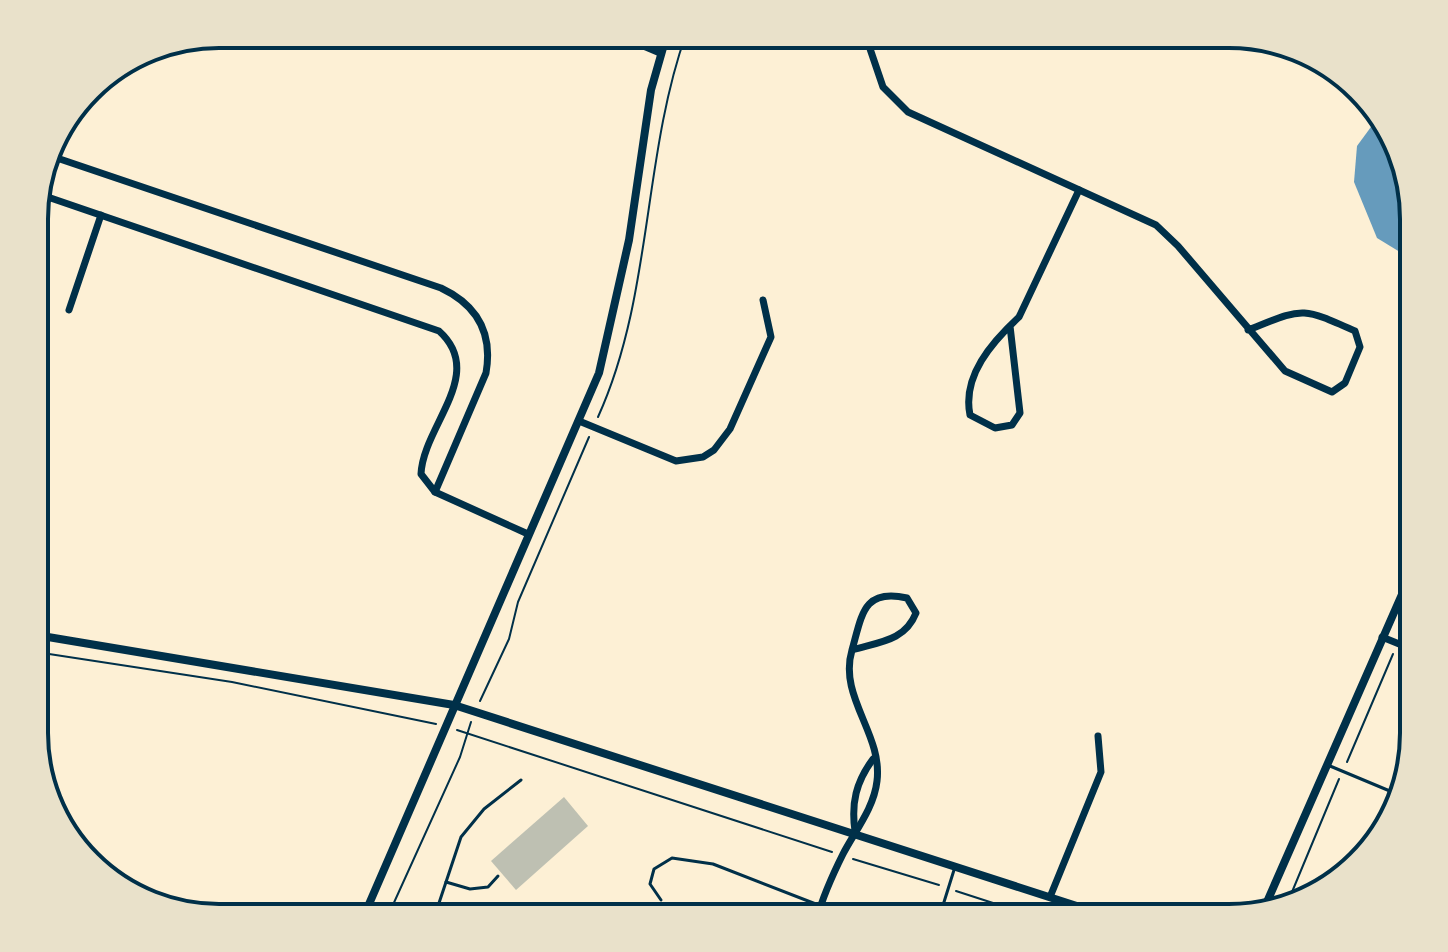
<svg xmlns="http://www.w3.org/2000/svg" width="1448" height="952" font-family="'DM Sans',sans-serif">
<rect width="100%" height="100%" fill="#fdf0d5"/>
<path fill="#669bbc" d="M 1379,116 C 1405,144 1419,223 1413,260 L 1377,238 L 1354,182 L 1357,146 Z"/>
<g fill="#bec0b2">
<polygon points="564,797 588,826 516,890 491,861"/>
<polygon points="513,909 517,918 494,918"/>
</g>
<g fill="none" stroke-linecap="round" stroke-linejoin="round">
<g stroke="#003049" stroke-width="2">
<path d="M 598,417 C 653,296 642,158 686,34"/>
<polyline points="1402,634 1414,608"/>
<polyline points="36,652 232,682 436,724"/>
<polyline points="480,701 509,639 518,602 589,437"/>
<polyline points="457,730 832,852"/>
<polyline points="1347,762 1393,654"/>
<polyline points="853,859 939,885"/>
<polyline points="956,891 1039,918"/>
<polyline points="1287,904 1339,779"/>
<polyline points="387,918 460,757 471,722"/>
</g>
<g stroke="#003049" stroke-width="3">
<polyline points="1330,766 1397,794"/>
<polyline points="1340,876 1344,866 1351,865"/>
<polyline points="446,882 470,889 488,887 498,876"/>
<polyline points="661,900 650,884 654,869 672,858 713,864 821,906"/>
<polyline points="434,918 461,837 484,809 521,780"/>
<polyline points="939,918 954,870"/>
</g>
<g stroke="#003049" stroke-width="7">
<polyline points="615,34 660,53"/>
<path d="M 865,34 L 883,87 L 908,112 L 1156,225 L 1178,246 L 1285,371 L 1332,392 L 1345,383 L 1360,347 L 1355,331 C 1299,306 1304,308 1248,330"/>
<path d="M 48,155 L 441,288 C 477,305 493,333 486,373 L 435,492"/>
<path d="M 36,193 L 439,331 C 487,374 423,426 421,474 L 435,492 L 528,534"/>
<polyline points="69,310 101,215"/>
<path d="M 1010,326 L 1020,413 L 1012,425 L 995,428 L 970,415 C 962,376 992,342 1019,317 L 1079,190"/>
<polyline points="579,421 676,461 703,457 714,450 730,429 771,337 763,300"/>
<polyline points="1382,637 1414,650"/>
<path d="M 855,831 C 851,803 856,782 873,759"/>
<polyline points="1050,897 1101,772 1098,736"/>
<path d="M 817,918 C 823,896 833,874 843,854 C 855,831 874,808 877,781 C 883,734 838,697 852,650 C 879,642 905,641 916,613 L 907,598 C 863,588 862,615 852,650"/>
</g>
<g stroke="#003049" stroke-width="8">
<polyline points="36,635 454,705 1114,918"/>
<polyline points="1263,911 1414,567"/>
<polyline points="363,918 599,373 629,240 651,90 667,34"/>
</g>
</g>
<path d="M0 0H1448V952H0ZM219 48H1229A171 171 0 0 1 1400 219V733A171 171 0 0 1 1229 904H219A171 171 0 0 1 48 733V219A171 171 0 0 1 219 48Z" fill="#e9e1ca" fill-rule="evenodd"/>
<path fill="none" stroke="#003049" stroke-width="4" d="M219 48H1229A171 171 0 0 1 1400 219V733A171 171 0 0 1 1229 904H219A171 171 0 0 1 48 733V219A171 171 0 0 1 219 48Z"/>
</svg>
